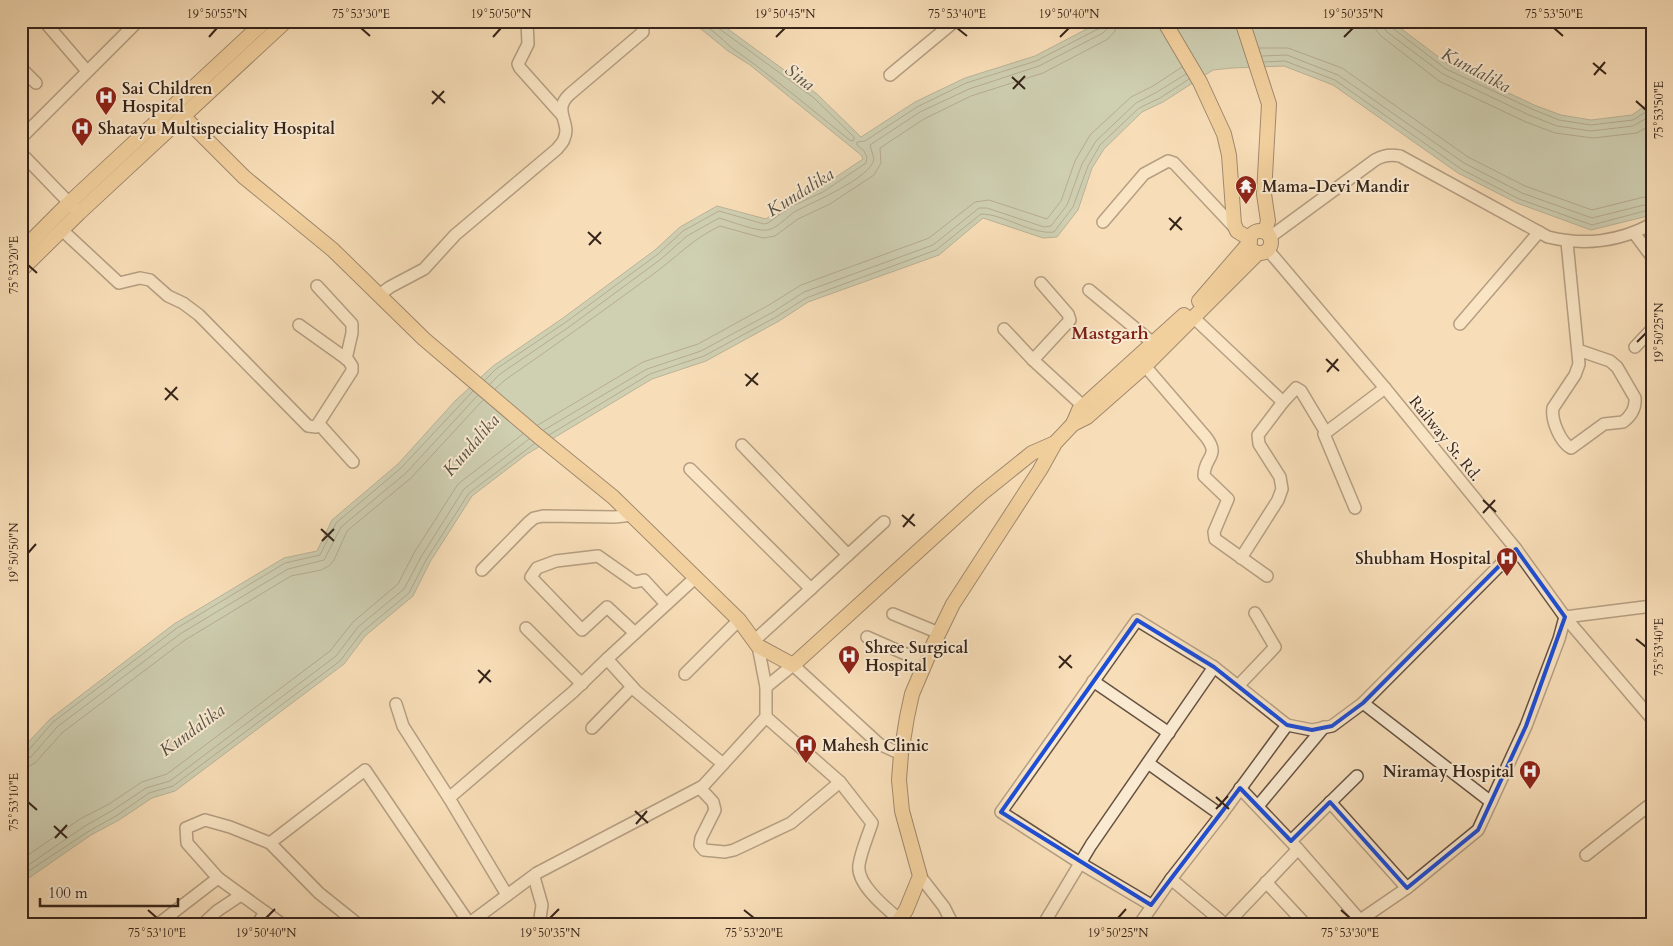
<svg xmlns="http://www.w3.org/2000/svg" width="1673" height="946" font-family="Cardo,serif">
<rect width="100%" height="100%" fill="#f8deb8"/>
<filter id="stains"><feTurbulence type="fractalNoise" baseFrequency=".004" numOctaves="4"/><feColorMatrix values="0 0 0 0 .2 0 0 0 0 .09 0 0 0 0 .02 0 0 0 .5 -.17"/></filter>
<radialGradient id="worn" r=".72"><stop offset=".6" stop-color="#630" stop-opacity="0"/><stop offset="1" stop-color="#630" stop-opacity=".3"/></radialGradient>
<polygon fill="#9ebcab" stroke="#747f71" points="678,21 717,21 817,94 861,137 915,102 965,78 1035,56 1102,21 1391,21 1448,64 1534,105 1561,115 1591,120 1632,115 1652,101 1652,212 1648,216 1591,230 1517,203 1458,173 1333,85 1284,66 1232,68 1213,70 1163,102 1142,112 1104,149 1092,168 1078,210 1057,237 1043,238 983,218 939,255 808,302 779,321 706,361 652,379 527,454 472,496 430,562 413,596 365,636 344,664 175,791 152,798 119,820 91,835 26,880 21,881 21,750 50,719 174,624 284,558 317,551 332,520 398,464 455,401 493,366 563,318 655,250 680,227 717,206 766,219 788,203 821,187 863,159 861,155 750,65 728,51 701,29"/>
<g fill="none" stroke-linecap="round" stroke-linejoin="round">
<g stroke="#6a7062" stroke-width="1">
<path d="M 695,21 C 710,26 720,38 732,48 C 773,77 811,109 851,141 L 854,140 L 854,137 L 814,98 L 717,27 L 715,21"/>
<polyline points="1375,21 1376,30 1381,36 1439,81 1526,122 1555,133 1593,138 1637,133 1652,124"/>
<polyline points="1382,21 1383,27 1387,32 1443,74 1529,115 1557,126 1591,131 1633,126 1652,115"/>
<polyline points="1389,21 1391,27 1446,69 1532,109 1559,120 1591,125 1633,120 1652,108"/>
<polyline points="1259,48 1288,48 1342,68 1468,157 1525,186 1592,210 1652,195"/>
<polyline points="1262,56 1287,55 1338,75 1464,163 1522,193 1592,218 1652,203"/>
<polyline points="1264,62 1285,61 1335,80 1461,169 1519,199 1592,225 1652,209"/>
<polyline points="485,380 496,369 566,322 658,254 683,231 719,211 764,224 768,223 790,207 823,192 866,163 867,157 864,151 857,145 857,142 865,141 917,107 966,83 1036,61 1100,28 1103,21"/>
<path d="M 490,384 L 500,374 L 569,327 L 661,259 L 687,236 L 719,218 C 730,221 758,232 767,230 C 777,229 787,216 796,211 C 813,202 871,178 874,159 L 870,145 L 920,112 L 969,89 L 1039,66 L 1103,33 L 1108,28 L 1109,21"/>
<path d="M 495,389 L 505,380 C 554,346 603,311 652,275 C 676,258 692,239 720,226 L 763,238 L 775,236 L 798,219 L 830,204 L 874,175 L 881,163 L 880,148 L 924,119 L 971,96 L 1043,73 L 1108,39 L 1115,31 L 1117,21"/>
<polyline points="538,425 643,362 698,344 769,305 801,285 929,238 975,202 989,200 1047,219 1061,201 1075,161 1090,135 1131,97 1153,86 1182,67"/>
<polyline points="544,430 647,369 701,351 773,312 804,292 933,245 979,208 987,208 1044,227 1051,226 1067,205 1082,164 1096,141 1136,103 1157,92 1186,74"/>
<path d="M 549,435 L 650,374 L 704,356 L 776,317 L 806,298 L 936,250 L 981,214 C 1004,214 1032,235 1054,232 L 1073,207 L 1088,166 L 1100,145 L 1139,108 L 1160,98 L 1189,79"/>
<polyline points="21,753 27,752 53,722 177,628 285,563 320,555 336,523 401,468 473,391"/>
<polyline points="21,760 31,757 57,727 180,634 288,569 324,560 341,527 406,473 478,395"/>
<polyline points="21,767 29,766 35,763 63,732 185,640 291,576 321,570 329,566 334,560 347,531 411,478 483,400"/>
<polyline points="21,860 80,819 109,804 142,782 167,774 330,651 353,622 398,584 414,553 458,484 523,434"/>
<polyline points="21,870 85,826 113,810 146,788 170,781 336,656 358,627 404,589 421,557 464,489 529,439"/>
<polyline points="21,876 89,831 116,816 149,793 173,786 340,661 362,632 409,593 426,560 469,493 534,444"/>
</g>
<g stroke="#665242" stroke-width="14">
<g id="minor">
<polyline points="44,21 87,71"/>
<polyline points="527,21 528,44 518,64 520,68 562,115"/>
<polyline points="21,68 36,83"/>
<polyline points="890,75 955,21"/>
<polyline points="21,138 138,21"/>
<polyline points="21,153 79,213"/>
<polyline points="1103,222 1144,174 1168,161 1174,163 1235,228"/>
<polyline points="62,230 119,283 140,278 150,280 168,296 183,303 199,315 308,426 316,427 352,371 352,366 348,360 299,325"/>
<polyline points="1634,233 1652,257"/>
<path d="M 1270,237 L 1375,160 C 1383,155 1390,154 1400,156 L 1548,237 C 1585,246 1618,242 1652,224"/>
<path d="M 1567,242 L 1579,364 L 1575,375 L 1553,408 C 1551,420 1560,442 1571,448 L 1604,424 L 1623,422 C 1631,416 1636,409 1635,398 L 1617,367 L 1610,361 L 1578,350"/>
<polyline points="1268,250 1385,388 1516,549 1565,617 1652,719"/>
<polyline points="317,286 352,324 352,333 346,359"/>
<polyline points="1089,290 1153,343"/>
<path d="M 379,295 L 390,287 L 424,269 L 455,235 L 557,149 C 559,146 563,143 564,139 C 572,122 551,111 570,94 L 643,32 L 642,21"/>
<polyline points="1194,318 1283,402"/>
<polyline points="1460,324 1539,232"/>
<polyline points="1004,329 1033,360 1083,406"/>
<polyline points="1635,347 1652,329"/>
<polyline points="1033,360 1070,320 1068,314 1041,283"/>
<path d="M 1145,366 L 1206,437 C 1221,457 1204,456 1204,476 L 1228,499 L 1214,532 L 1215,539 L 1267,576"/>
<polyline points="319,424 353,462"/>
<polyline points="742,445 848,555"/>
<polyline points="690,469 811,589"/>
<polyline points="1355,508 1324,434 1385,388"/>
<polyline points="1241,558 1278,500 1282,489 1280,477 1259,444 1258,435 1283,402 1296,388 1301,391 1325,431"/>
<polyline points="482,570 528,523 534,518 543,516 615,517 632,515"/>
<polyline points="696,577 607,659 636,691 723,764"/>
<polyline points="893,614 939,633"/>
<polyline points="526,628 582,684"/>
<polyline points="635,633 607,607 582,630 531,577 537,568 556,561 598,556 635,582 644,580 666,604"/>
<polyline points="867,637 926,663"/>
<polyline points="755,640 884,522"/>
<polyline points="685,674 739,620"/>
<polyline points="1093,681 1169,733"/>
<polyline points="1238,686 1275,647 1255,613"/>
<polyline points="766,687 793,665 879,744 901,754"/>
<polyline points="1363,703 1491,802"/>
<polyline points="396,704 403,726 449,798 507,895"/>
<path d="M 766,717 L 840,782 L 872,823 C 868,836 861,851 859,865 C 856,884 886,908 900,920"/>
<polyline points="1287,725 1312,730 1332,726 1363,703 1516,549"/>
<polyline points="592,728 632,687"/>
<polyline points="1148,763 1221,815"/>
<polyline points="700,788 713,802 715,810 701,838 700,845 704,850 725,852 734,850 791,823 840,782"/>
<polyline points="1240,788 1298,849 1360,920"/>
<polyline points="449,798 573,692 607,659"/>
<polyline points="1330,802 1407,888"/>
<polyline points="1258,806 1324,727"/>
<polyline points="1291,841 1357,776"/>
<polyline points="270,843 230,827 205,820 186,828 187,843 218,878 283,925"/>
<polyline points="1586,855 1652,803"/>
<polyline points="920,876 944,907 953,925"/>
<polyline points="534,877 542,905 539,925"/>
<polyline points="1266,882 1306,925"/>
<polyline points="1151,905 1080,863 1001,812 1137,620 1214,667 1287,725 1221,815 1171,879 1226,925 1298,849"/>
<polyline points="157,925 218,878"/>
<polyline points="202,925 217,911 241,895"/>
<polyline points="257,925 265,912"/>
<polyline points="359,925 319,893 270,843 365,770 469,923"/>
<polyline points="467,925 537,873 703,786 766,717 766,687 758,646"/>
<polyline points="1043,925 1091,845 1214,667"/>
<polyline points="1139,925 1171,879"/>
<polyline points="1353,925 1407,888 1478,830 1526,726 1559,639 1565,617 1652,606"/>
</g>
</g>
<g stroke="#36241a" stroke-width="16">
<g id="major">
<polyline points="1164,21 1200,82 1224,134 1229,155 1234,224 1237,231 1250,239"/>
<polyline points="1242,21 1269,104 1264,194 1268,221 1265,232"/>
<polyline points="184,117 244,177 333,250 424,339 538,436 613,497 739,620 758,646 793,665 981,494 1032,453 1055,443"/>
<circle cx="1260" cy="242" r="11"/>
<polyline points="21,251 69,203 265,21"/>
<polyline points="21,270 79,213 286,21"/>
<polyline points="1199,301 1250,242"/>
<polyline points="1073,424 1079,410 1184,315"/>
<polyline points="896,925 906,910 920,876 902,811 899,780 901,754 907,717 912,694 932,647 953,604 1040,470 1055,443 1073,424 1087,417 1145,366 1258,253"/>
</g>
</g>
<use href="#minor" stroke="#faead1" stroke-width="11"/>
<use href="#major" stroke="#ecbf7c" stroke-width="14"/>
</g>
<path d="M0 0H1673V946H0ZM 1516,549 L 1565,617 L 1526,726 L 1478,830 L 1407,888 L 1330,802 L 1291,841 L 1240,788 L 1151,905 L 1001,812 L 1137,620 L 1214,667 L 1287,725 L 1312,730 L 1332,726 L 1363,703 Z" fill="#f8deb8" fill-opacity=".55" fill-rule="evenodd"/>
<path fill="none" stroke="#1d4ed8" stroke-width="4" stroke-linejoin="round" d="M 1516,549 L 1565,617 L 1526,726 L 1478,830 L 1407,888 L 1330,802 L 1291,841 L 1240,788 L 1151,905 L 1001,812 L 1137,620 L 1214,667 L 1287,725 L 1312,730 L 1332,726 L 1363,703 Z"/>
<path fill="none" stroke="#36241a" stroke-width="2" d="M 361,28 L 370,36M 957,28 L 967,36M 1554,28 L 1563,36M 209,37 L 217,28M 493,37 L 501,28M 776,37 L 785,28M 1060,37 L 1069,28M 1344,37 L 1353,28M 1593,63 L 1606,74M 1594,75 L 1605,62M 1012,77 L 1025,89M 1013,89 L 1025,76M 432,91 L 445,103M 1636,101 L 1646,110M 432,104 L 444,91M 1169,218 L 1182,230M 1170,230 L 1181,217M 588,232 L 601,244M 589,245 L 601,232M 28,265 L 37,273M 1637,342 L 1646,333M 1326,359 L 1339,371M 1327,372 L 1338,359M 745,374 L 758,385M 746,386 L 758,373M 165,388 L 178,400M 165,400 L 177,387M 1483,500 L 1496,512M 1483,513 L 1495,500M 902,515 L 915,526M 903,527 L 914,514M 321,529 L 334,541M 322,541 L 334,529M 28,553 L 36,544M 1636,639 L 1646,647M 1059,656 L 1072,668M 1059,668 L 1071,655M 478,670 L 491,682M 479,683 L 490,670M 1216,797 L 1229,809M 28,802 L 37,810M 1216,809 L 1228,796M 635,811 L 648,823M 636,824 L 647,811M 54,826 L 67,838M 55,838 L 67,825M 148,910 L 157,918M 744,910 L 754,918M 1341,910 L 1350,918M 266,918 L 275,909M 550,918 L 559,909M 1118,918 L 1126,909"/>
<defs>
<g id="hospital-pin" transform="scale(1.125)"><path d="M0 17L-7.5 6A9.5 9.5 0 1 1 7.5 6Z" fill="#8f2418" stroke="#faead1"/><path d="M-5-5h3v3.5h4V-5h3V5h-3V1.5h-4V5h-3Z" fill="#fff"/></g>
<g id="temple-pin" transform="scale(1.125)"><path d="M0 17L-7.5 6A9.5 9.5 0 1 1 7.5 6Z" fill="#8f2418" stroke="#faead1"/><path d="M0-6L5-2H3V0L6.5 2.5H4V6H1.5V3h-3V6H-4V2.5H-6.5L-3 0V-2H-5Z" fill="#fff"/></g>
</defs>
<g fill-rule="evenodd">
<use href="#hospital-pin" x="106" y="97"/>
<use href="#hospital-pin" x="82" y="128"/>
<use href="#temple-pin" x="1246" y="186"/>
<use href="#hospital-pin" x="1507" y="558"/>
<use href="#hospital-pin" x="849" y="656"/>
<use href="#hospital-pin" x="806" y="745"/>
<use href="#hospital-pin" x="1530" y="771"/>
</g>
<g text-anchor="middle" stroke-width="4" stroke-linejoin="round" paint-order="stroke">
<g font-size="16" font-weight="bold" fill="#36241a" stroke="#faead1" text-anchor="start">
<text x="122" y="94">Sai Children<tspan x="122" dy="18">Hospital</tspan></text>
<text x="98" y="134">Shatayu Multispeciality Hospital</text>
<text x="1262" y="192">Mama-Devi Mandir</text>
<text x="1491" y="564" text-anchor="end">Shubham Hospital</text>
<text x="865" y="653">Shree Surgical<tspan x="865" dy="18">Hospital</tspan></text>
<text x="822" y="751">Mahesh Clinic</text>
<text x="1514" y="777" text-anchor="end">Niramay Hospital</text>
</g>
<g font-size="16" fill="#36241a" stroke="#faead1">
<text transform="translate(1446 438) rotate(51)" y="6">Railway St. Rd.</text>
</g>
<g font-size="18" font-style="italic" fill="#555246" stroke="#faead1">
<text transform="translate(1476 70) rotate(28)" y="6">Kundalika</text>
<text transform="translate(800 77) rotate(37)" y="6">Sina</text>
<text transform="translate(800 192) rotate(-32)" y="6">Kundalika</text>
<text transform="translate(471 445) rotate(-49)" y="6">Kundalika</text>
<text transform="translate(192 730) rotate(-36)" y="6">Kundalika</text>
</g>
<g font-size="18" font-weight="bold" fill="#7a1f14" stroke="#faead1">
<text x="1110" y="339">Mastgarh</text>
</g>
</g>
<rect width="1673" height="946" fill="none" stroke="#f8deb8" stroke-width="55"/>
<path d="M40 898v8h138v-8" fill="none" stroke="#36241a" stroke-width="2.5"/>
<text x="48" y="898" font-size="15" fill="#36241a" stroke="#faead1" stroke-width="4" paint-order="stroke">100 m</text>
<rect x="28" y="28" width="1618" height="890" fill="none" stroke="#36241a" stroke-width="2"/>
<g font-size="12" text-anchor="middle" fill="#36241a">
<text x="217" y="18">19°50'55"N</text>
<text x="361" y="18">75°53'30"E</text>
<text x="501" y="18">19°50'50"N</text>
<text x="785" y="18">19°50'45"N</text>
<text x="957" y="18">75°53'40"E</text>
<text x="1069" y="18">19°50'40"N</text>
<text x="1353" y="18">19°50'35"N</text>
<text x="1554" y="18">75°53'50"E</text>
<text transform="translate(1659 110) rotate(-90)" y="4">75°53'50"E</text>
<text transform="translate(14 265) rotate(-90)" y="4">75°53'20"E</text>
<text transform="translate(1659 333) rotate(-90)" y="4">19°50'25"N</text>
<text transform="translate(14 553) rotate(-90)" y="4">19°50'50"N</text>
<text transform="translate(1659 647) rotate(-90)" y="4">75°53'40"E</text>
<text transform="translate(14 802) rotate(-90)" y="4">75°53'10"E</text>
<text x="157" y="937">75°53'10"E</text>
<text x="266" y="937">19°50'40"N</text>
<text x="550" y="937">19°50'35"N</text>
<text x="754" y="937">75°53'20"E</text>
<text x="1118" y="937">19°50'25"N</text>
<text x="1350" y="937">75°53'30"E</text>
</g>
<rect width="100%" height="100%" filter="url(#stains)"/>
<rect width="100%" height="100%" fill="url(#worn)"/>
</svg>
